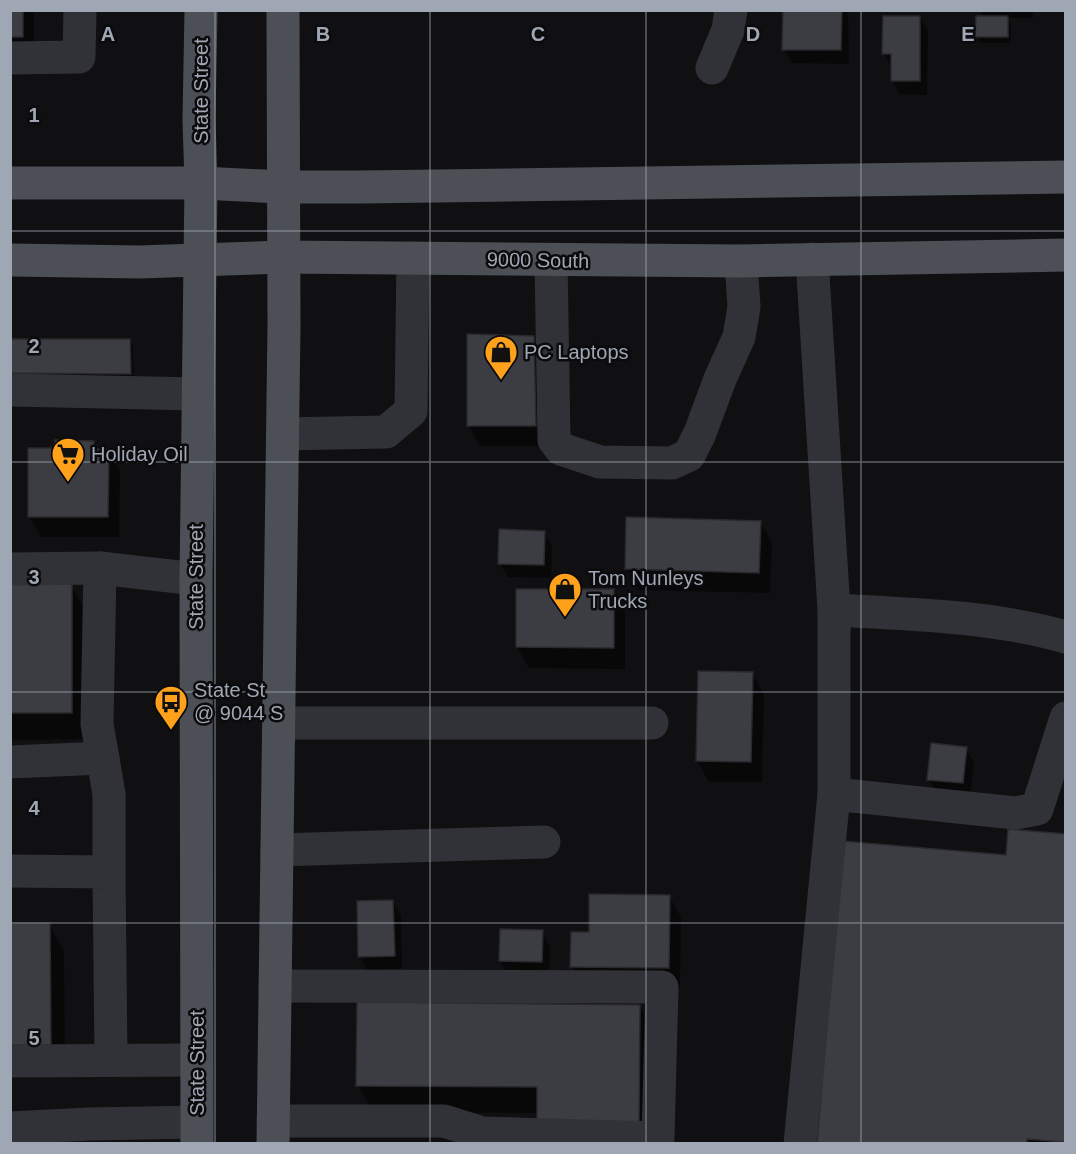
<svg xmlns="http://www.w3.org/2000/svg" width="1076" height="1154" font-family="Arial,sans-serif">
<rect width="100%" height="100%" fill="#101012"/>
<g fill="#0007">
<rect x="10" y="10" width="24" height="47"/>
<polygon points="784,10 848,10 849,64 792,63 784,50"/>
<polygon points="980,10 1033,10 1033,18 1008,18 1011,24 1011,43 981,43 977,37 984,18"/>
<polygon points="920,17 928,31 927,95 900,94 892,80 892,68 884,53"/>
<polygon points="533,337 545,358 547,446 480,446 468,425"/>
<polygon points="10,340 129,341 133,347 134,380 10,379"/>
<polygon points="94,442 98,450 108,450 120,471 119,537 41,537 29,516"/>
<polygon points="628,518 760,522 772,543 770,593 639,590 627,569"/>
<polygon points="544,532 552,546 551,578 508,577 500,564"/>
<polygon points="71,585 86,612 87,739 10,740 10,586"/>
<polygon points="613,591 625,611 625,669 529,668 517,647"/>
<polygon points="699,672 752,673 764,694 762,782 709,782 697,761"/>
<polygon points="966,749 974,762 970,797 937,793 929,779"/>
<polygon points="1008,856 1066,1144 819,1144"/>
<polygon points="669,896 681,917 680,988 584,987 572,966 590,933"/>
<polygon points="393,901 401,915 402,969 367,970 359,956"/>
<polygon points="49,924 64,951 65,1071 10,1072"/>
<polygon points="542,932 550,946 549,976 508,975 500,961"/>
<polygon points="639,1006 655,1032 653,1144 539,1113 373,1112 358,1085"/>
</g>
<g fill="#3c3d42" stroke="#2a2a2e" stroke-width="1.5">
<rect x="10" y="10" width="13" height="27"/>
<polygon points="783,10 842,10 841,50 782,50"/>
<polygon points="883,16 920,16 920,81 891,81 891,54 882,54"/>
<polygon points="976,16 1008,16 1008,37 975,37"/>
<polygon points="467,334 534,336 536,426 467,426"/>
<polygon points="10,339 130,339 131,374 10,373"/>
<polygon points="55,440 94,441 94,449 109,449 108,517 28,517 28,448 55,448"/>
<polygon points="626,517 761,521 759,573 625,569"/>
<polygon points="499,529 545,531 544,565 498,564"/>
<rect x="10" y="584" width="62" height="129"/>
<polygon points="516,589 614,589 614,648 516,647"/>
<polygon points="698,671 753,672 751,762 696,761"/>
<polygon points="931,743 967,747 963,783 927,780"/>
<polygon points="1008,829 1066,834 1066,1144 1063,1144 1063,1142 1027,1139 1027,1144 817,1144 842,841 1006,855"/>
<polygon points="589,894 670,895 669,968 570,967 571,932 589,932"/>
<polygon points="393,900 395,956 358,957 357,901"/>
<polygon points="10,923 50,923 51,1045 10,1045"/>
<polygon points="500,929 543,930 542,962 499,961"/>
<polygon points="357,1002 640,1005 639,1122 537,1121 537,1087 356,1086"/>
</g>
<g fill="none" stroke-linecap="round" stroke-linejoin="round">
<g stroke="#313237" stroke-width="33">
<polyline points="10,58 79,57 80,10"/>
<polyline points="712,68 728,30 731,10"/>
<polyline points="551,260 554,440 561,449 600,462 672,463 689,455 700,433 720,379 739,337 744,307 741,261"/>
<polyline points="10,390 198,394"/>
<polyline points="283,434 386,432 411,411 413,258"/>
<polyline points="100,568 97,724 109,794 109,872"/>
<polyline points="10,569 100,568 196,579"/>
<path d="M 834,610 C 911,614 991,616 1066,637"/>
<polyline points="279,723 652,723"/>
<polyline points="10,762 103,758"/>
<polyline points="834,794 1015,813 1037,809 1066,718"/>
<polyline points="277,850 544,842"/>
<polyline points="10,871 109,872 111,1060"/>
<polyline points="10,1061 196,1060"/>
<polyline points="273,1121 444,1121 482,1133 658,1138 662,987 275,986"/>
<polyline points="10,1128 89,1124 197,1122"/>
<polyline points="800,1144 834,794 834,610 812,259"/>
</g>
<g stroke="#4c4f56" stroke-width="33">
<polyline points="10,183 201,183 282,187 361,187 1066,177"/>
<polyline points="10,260 139,262 283,257 741,261 1066,255"/>
<polyline points="197,1144 196,579 201,183 199,120 201,10"/>
<polyline points="273,1144 284,326 283,10"/>
</g>
</g>
<path fill="none" stroke="#a0a7b4" stroke-width="1.5" stroke-opacity="0.55" d="M 215,10 L 215,1144M 430,10 L 430,1144M 646,10 L 646,1144M 861,10 L 861,1144M 10,231 L 1066,231M 10,462 L 1066,462M 10,692 L 1066,692M 10,923 L 1066,923"/>
<defs>
<g id="shop-pin" transform="scale(1.725)"><path d="M0 17L-7.5 6A9.5 9.5 0 1 1 7.5 6Z" fill="#ffa11b" stroke="#0b0b0d"/><path d="M-5-2.5h2.3a2.7 3.5 0 0 1 5.4 0H5L5.5 6h-11ZM-1.5-2.5h3a1.5 2.3 0 0 0-3 0Z" fill="#111"/></g>
<g id="supermarket-pin" transform="scale(1.725)"><path d="M0 17L-7.5 6A9.5 9.5 0 1 1 7.5 6Z" fill="#ffa11b" stroke="#0b0b0d"/><path d="M-6-5.5h2.5l.6 2H6L4.5 2H-2.5L-4.4-4H-6ZM-1.5 3.2a1.3 1.3 0 1 0 .1 0ZM3 3.2a1.3 1.3 0 1 0 .1 0Z" fill="#111"/></g>
<g id="bus-pin" transform="scale(1.725)"><path d="M0 17L-7.5 6A9.5 9.5 0 1 1 7.5 6Z" fill="#ffa11b" stroke="#0b0b0d"/><path d="M-5-6H5V4H4V6H2V4H-2V6H-4V4H-5ZM-3.5-4V0h7V-4ZM-3.5 1.2v1.5H-2V1.2ZM2 1.2v1.5H3.5V1.2Z" fill="#111"/></g>
</defs>
<g fill-rule="evenodd">
<use href="#shop-pin" x="501" y="352"/>
<use href="#supermarket-pin" x="68" y="454"/>
<use href="#shop-pin" x="565" y="589"/>
<use href="#bus-pin" x="171" y="702"/>
</g>
<g text-anchor="middle" stroke-width="5" stroke-linejoin="round" paint-order="stroke">
<g font-size="20" fill="#a0a7b4" stroke="#0b0b0d">
<text transform="translate(201 91) rotate(-90)" y="7">State Street</text>
<text transform="translate(538 260) rotate(1)" y="7">9000 South</text>
<text transform="translate(196 577) rotate(-90)" y="7">State Street</text>
<text transform="translate(197 1063) rotate(-90)" y="7">State Street</text>
</g>
<g font-size="20" fill="#a0a7b4" stroke="#0b0b0d" text-anchor="start">
<text x="524" y="359">PC Laptops</text>
<text x="91" y="461">Holiday Oil</text>
<text x="588" y="585">Tom Nunleys<tspan x="588" dy="23">Trucks</tspan></text>
<text x="194" y="697">State St<tspan x="194" dy="23">@ 9044 S</tspan></text>
</g>
</g>
<g font-size="20" text-anchor="middle" font-weight="bold" fill="#a0a7b4" stroke="#0b0b0d" stroke-width="5" stroke-linejoin="round" paint-order="stroke">
<text x="108" y="41">A</text>
<text x="323" y="41">B</text>
<text x="538" y="41">C</text>
<text x="753" y="41">D</text>
<text x="968" y="41">E</text>
<text x="34" y="122">1</text>
<text x="34" y="353">2</text>
<text x="34" y="584">3</text>
<text x="34" y="815">4</text>
<text x="34" y="1045">5</text>
</g>
<rect width="1076" height="1154" fill="none" stroke="#a0a7b4" stroke-width="24"/>
</svg>
